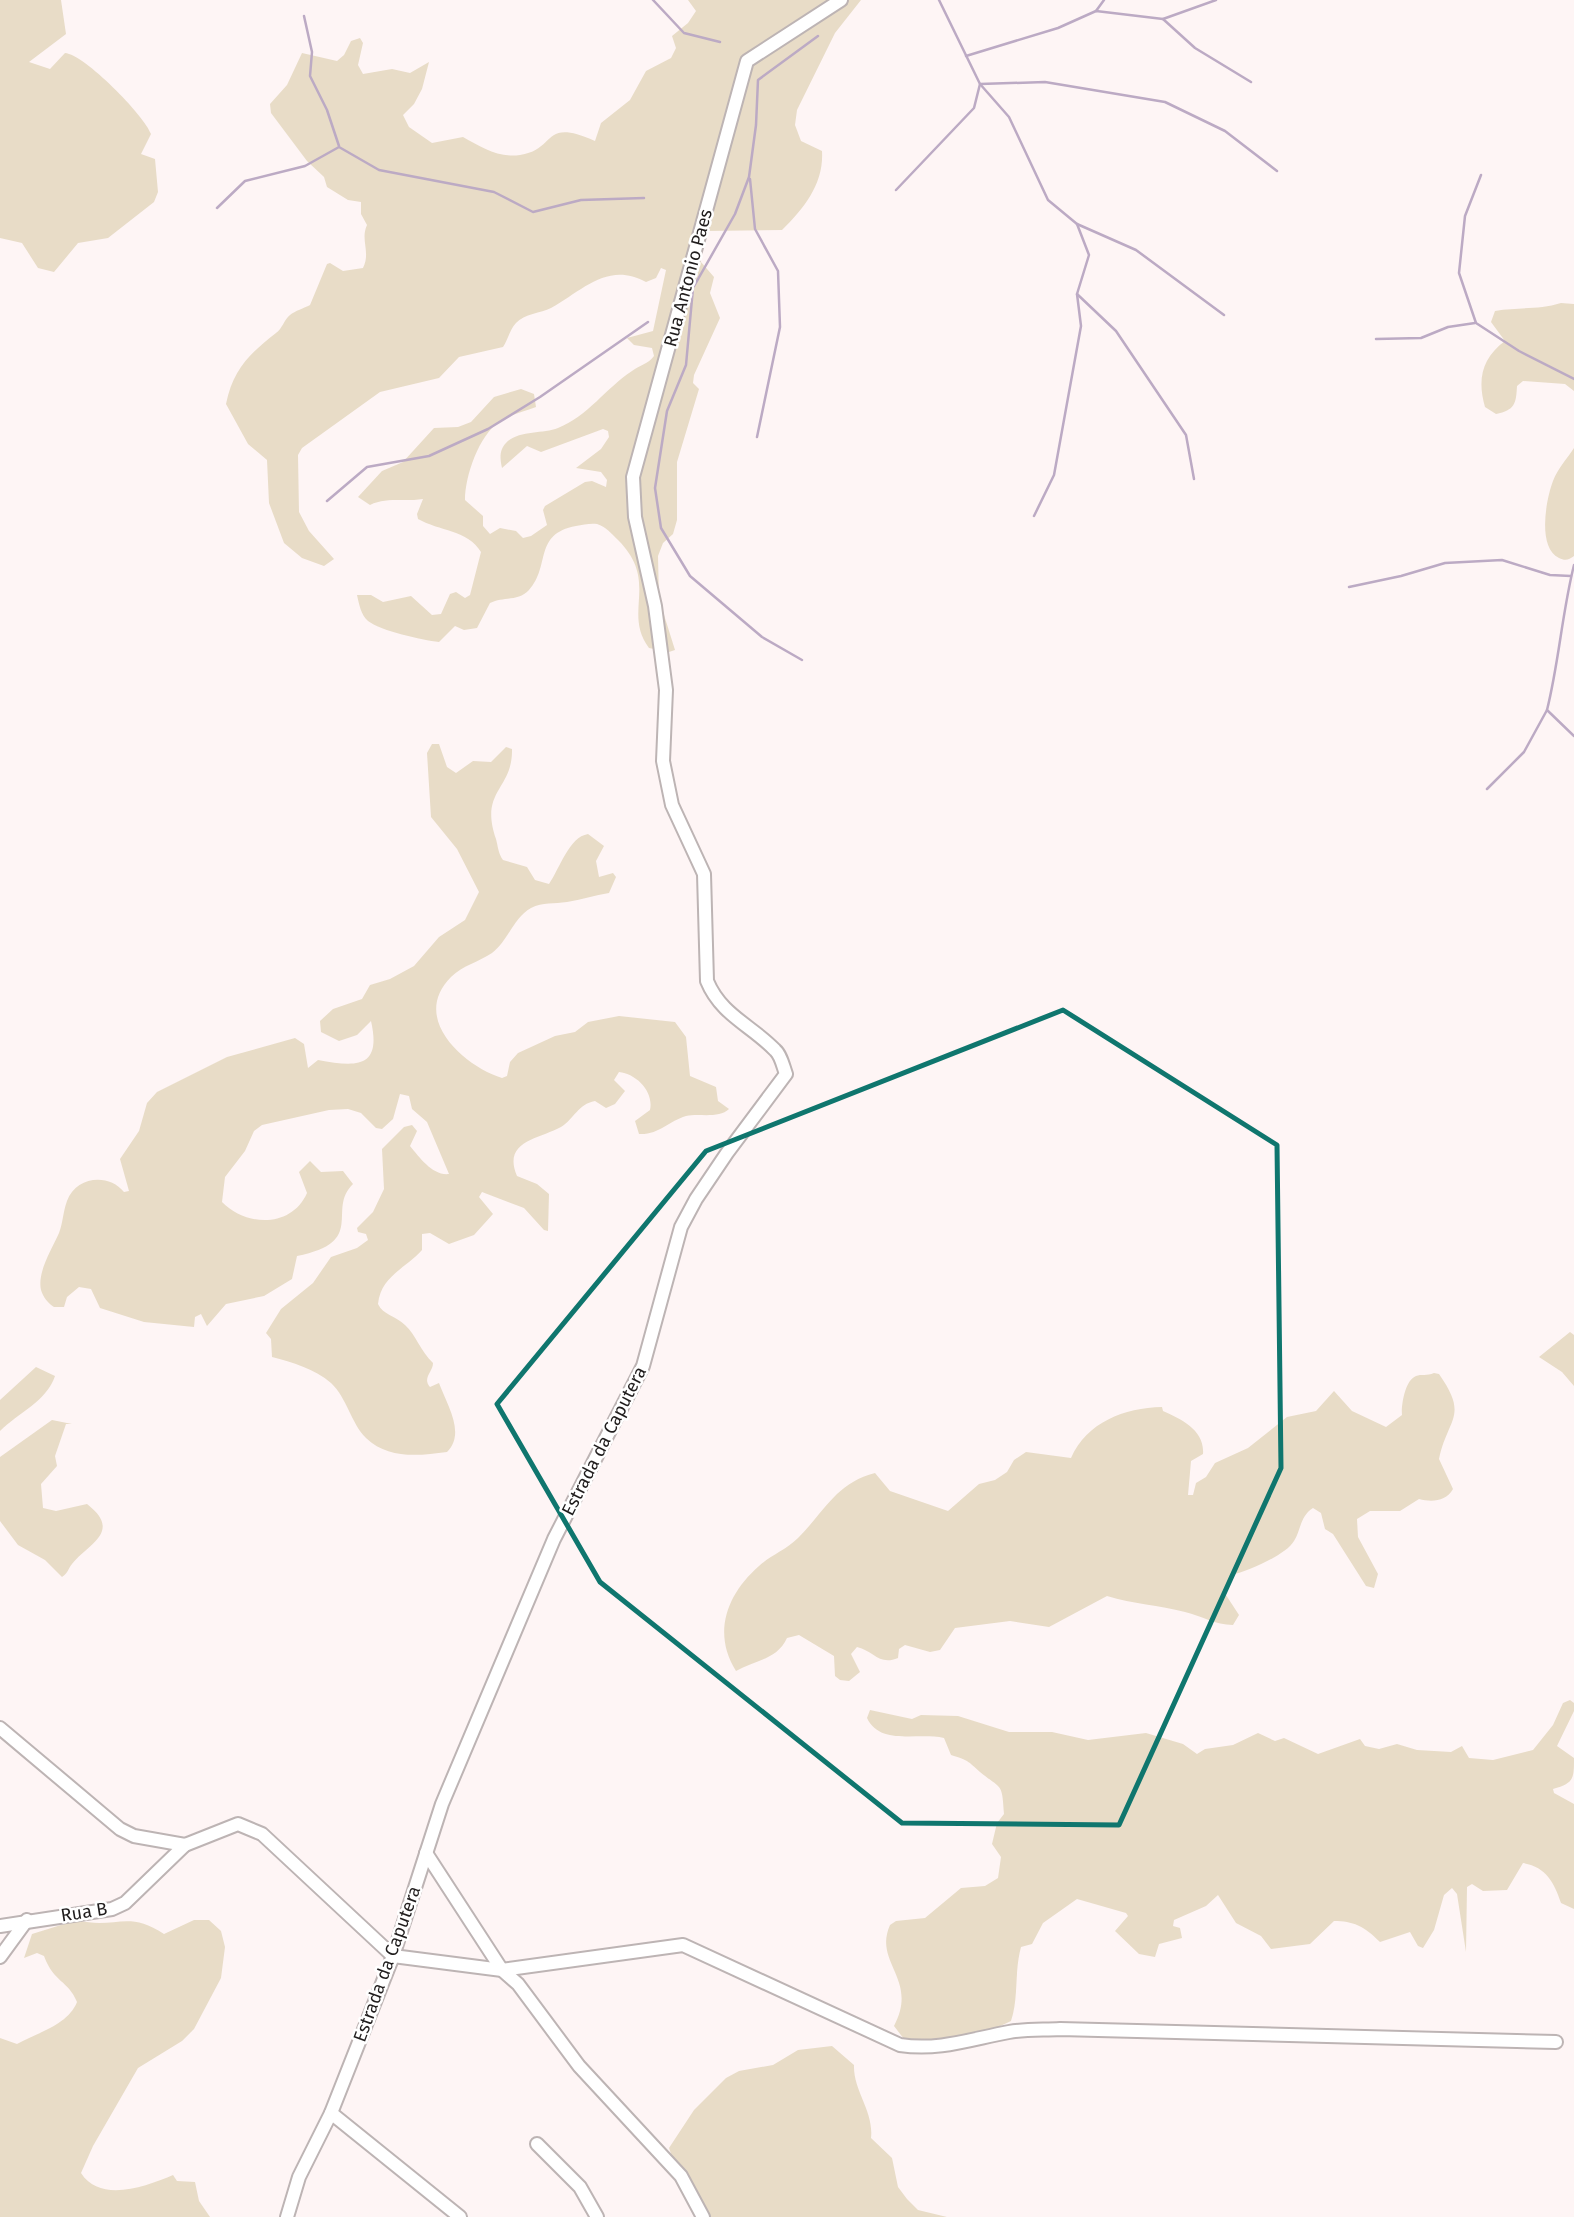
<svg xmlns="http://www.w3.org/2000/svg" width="1574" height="2217" font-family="'Fira Sans',sans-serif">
<rect width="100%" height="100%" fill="#fef5f5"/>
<g fill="#e8dcc7">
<path d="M 0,0 L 61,0 L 66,34 L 29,62 L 50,69 L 65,53 C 84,54 145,116 151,134 L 141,154 L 155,159 L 158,192 L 154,202 L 108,238 L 78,243 L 54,272 L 38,268 L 22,243 L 0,238 Z"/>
<path d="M 688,0 L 861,0 L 835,33 L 797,110 L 795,125 L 801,141 L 822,151 C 824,183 805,208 782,230 L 706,231 L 694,254 L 714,277 L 710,293 L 720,318 L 694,375 L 693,383 L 699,389 L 677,462 L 677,520 L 673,534 L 663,543 L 658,556 L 659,599 L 675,650 L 669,652 L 649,648 C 622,612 660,582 618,540 C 611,533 606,527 597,524 C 590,523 583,525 576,526 C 533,534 551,566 529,590 C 518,602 504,596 490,603 L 477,628 L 464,630 L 455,626 L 439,642 C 422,640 381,631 368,621 C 361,615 359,604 357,595 L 371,595 L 383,602 L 411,596 L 432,615 L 441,614 L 450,594 L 456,592 L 465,598 L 470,595 L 481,552 C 468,530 439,531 418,519 L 417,514 L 423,499 C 405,502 387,497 370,505 L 358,497 L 382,471 L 403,462 L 434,428 L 458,427 L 471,422 L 494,397 L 521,389 L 534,394 L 536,407 C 524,412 511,414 500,421 C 479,435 465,476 465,500 L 483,516 L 483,526 L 490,534 L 500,528 L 516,531 L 523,538 L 531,536 L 547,525 L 543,510 L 545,506 L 585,482 L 592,481 L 606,487 L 607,480 L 601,472 L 576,468 L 601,449 L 609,437 L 608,431 L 603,429 L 541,452 L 527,446 L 502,468 C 500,459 499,450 506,443 C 518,430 543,434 558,428 C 588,416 606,388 632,371 C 640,365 648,364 654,356 L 652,348 L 634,345 L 627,338 L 653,331 L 666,270 L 661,268 L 656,278 L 646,282 C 608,261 583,290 551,308 C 541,313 524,314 516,323 C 510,329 508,340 503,347 L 459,357 L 439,378 L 380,392 L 302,448 L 298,455 L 299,512 L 309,531 L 334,559 L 324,566 L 302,558 L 284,543 L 269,503 L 267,460 L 248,444 L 226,404 C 233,370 249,354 276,333 C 282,329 284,320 290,315 C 295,311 304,308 310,305 L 327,264 L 330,263 L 343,271 L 363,268 C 371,252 360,240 367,225 L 361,214 L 361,202 L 348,200 L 327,187 L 324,177 L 307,161 L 271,113 L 270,104 L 287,85 L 302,53 L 337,61 L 344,55 L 351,41 L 360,38 L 363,43 L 358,65 L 363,74 L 392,69 L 410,73 L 429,62 L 422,89 L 414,104 L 403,115 L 409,127 L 432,143 L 463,137 C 481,147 498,158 520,155 C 557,150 541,117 595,141 L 601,123 L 630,100 L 646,71 L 671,58 L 676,48 L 672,36 L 688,23 L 696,11 Z"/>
<path d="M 1561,303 L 1574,304 L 1574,391 L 1565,384 L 1523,381 L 1517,386 C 1516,404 1515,410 1496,414 L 1485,407 C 1477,379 1482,358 1505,341 L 1491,322 L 1495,311 C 1518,307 1539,310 1561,303 Z"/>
<path d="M 1574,448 L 1574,556 C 1569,560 1565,561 1559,558 C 1537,548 1546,499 1553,481 C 1558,468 1567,459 1574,448 Z"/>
<path d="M 432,744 L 439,744 L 447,767 L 456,773 L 473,761 L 491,762 L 506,747 L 512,749 C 513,790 479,790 496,839 C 498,846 498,853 503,860 L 527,867 L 535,880 L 549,884 C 560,868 569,837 588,834 L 604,846 L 596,861 L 599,877 L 613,873 L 616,877 L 609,893 C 595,895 581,900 567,902 C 554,904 543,902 531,908 C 514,917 508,941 492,953 C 479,962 463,965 451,977 C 409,1019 466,1067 502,1078 L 507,1076 L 510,1062 L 518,1053 L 555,1036 L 575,1032 L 588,1022 L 619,1016 L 675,1022 L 686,1037 L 690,1076 L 716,1087 L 718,1101 L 729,1109 C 719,1119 699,1113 686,1116 C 669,1121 659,1135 639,1134 L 635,1121 L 650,1110 C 654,1092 637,1074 619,1072 L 614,1080 L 625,1091 L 615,1104 L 606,1108 L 595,1101 C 578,1104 574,1119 561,1127 C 539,1139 502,1141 517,1176 L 537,1184 L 549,1194 L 548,1231 L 544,1230 L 524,1208 L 482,1192 L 479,1197 L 493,1214 L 474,1235 L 449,1244 L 430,1233 L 422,1234 L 422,1250 C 405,1269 381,1276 378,1304 C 383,1315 396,1316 405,1325 C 416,1335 421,1352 433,1363 C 433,1372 422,1378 430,1387 L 439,1383 C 447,1405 466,1433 447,1452 C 417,1456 388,1459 366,1438 C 351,1423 347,1398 331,1383 C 315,1369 292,1362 272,1357 L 271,1339 L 266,1333 L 281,1309 L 313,1283 L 331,1257 L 357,1248 L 368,1240 L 366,1234 L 358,1232 L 357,1228 L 373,1212 L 384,1189 L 382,1149 L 404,1127 L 412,1125 L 417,1131 L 410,1146 C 420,1158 433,1176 449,1174 L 427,1122 L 412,1109 L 409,1096 L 400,1094 L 393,1119 L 382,1129 L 376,1128 L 361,1113 L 348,1109 L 329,1110 L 262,1125 L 254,1131 L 245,1151 L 225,1177 L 222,1202 C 245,1226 291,1229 307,1193 L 299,1172 L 310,1161 L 321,1172 L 343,1171 L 353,1184 C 326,1210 368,1242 297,1256 L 292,1279 L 264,1296 L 226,1304 L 207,1326 L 201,1314 L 195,1317 L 194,1327 L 144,1322 L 100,1308 L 91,1289 L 79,1287 L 67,1297 L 64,1307 L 54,1307 C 48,1303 43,1297 41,1290 C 37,1272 52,1249 59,1233 C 63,1222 63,1212 67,1201 C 76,1176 109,1173 124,1192 L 129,1191 L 120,1159 L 139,1131 L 147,1103 L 157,1092 L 227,1057 L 295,1038 L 304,1044 L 308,1068 L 318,1060 C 356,1067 382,1069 371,1021 L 357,1035 L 339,1041 L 321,1032 L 320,1021 L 333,1009 L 362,999 L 370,985 L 390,979 L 414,966 L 439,937 L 465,920 L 479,892 L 457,849 L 431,817 L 427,753 Z"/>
<polygon points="1570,1332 1574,1335 1574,1386 1562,1372 1539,1357"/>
<path d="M 36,1367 L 55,1376 C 47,1401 18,1413 0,1431 L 0,1400 Z"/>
<path d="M 1434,1373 L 1439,1374 C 1469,1417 1448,1417 1439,1459 L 1453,1489 C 1446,1502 1431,1502 1419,1499 L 1400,1511 L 1370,1511 L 1357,1519 L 1358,1537 L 1378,1574 L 1374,1588 L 1366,1586 L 1333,1534 L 1325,1529 L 1321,1513 L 1313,1508 C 1300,1516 1301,1530 1294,1541 C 1286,1555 1248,1571 1232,1575 L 1224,1592 L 1239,1615 L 1233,1625 C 1215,1625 1202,1616 1185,1612 C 1159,1605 1133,1604 1107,1596 L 1049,1627 L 1010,1621 L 955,1628 L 940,1650 L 930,1652 L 905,1645 L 899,1649 L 898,1658 C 879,1666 874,1651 857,1647 L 851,1654 L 860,1672 L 849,1681 L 840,1680 L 835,1676 L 834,1656 L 799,1635 L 787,1638 C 777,1660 755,1660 736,1671 C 712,1633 727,1594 759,1566 C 771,1555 786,1550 798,1538 C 825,1511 836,1483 875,1473 L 890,1491 L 948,1511 L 979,1484 L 995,1480 L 1007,1472 L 1014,1460 L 1026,1452 L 1071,1458 C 1087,1422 1124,1408 1162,1407 L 1163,1411 C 1181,1419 1205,1430 1203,1454 L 1191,1461 L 1188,1495 L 1193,1495 L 1196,1483 L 1206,1477 L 1215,1463 L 1248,1448 L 1287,1417 L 1316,1411 L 1334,1391 L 1352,1411 L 1386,1427 L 1402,1415 C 1401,1406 1405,1380 1416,1376 C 1421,1374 1427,1376 1434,1373 Z"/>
<path d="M 52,1420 L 72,1424 L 66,1424 L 55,1456 L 57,1466 L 41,1484 L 43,1508 L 56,1511 L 87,1504 C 123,1532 88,1544 72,1564 C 68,1569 68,1573 62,1577 L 45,1560 L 18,1545 L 0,1521 L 0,1457 Z"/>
<path d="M 1570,1700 L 1574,1703 L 1574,1711 L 1557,1746 L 1574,1758 C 1574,1779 1574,1783 1553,1789 L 1554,1793 L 1574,1804 L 1574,1909 L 1561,1903 C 1554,1882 1546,1867 1523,1863 L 1507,1890 L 1483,1891 L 1472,1884 L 1467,1887 L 1466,1952 L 1457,1894 L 1452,1888 L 1444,1895 L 1434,1930 L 1423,1948 L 1418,1946 L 1410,1932 L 1380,1942 C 1364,1926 1353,1921 1334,1921 L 1310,1944 L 1271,1949 L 1261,1936 L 1236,1923 L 1218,1895 L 1206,1906 L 1174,1920 L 1173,1926 L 1180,1928 L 1182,1938 L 1159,1944 L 1155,1957 L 1139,1954 L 1115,1931 L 1128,1916 L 1126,1913 L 1077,1899 L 1043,1923 L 1032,1944 L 1021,1947 C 1014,1973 1019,1997 1011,2021 L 975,2038 L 907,2043 L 894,2026 C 919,1979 873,1963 890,1925 L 896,1921 L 925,1918 L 961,1888 L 985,1886 L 998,1878 L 1001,1857 L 992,1844 L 997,1823 L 1004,1814 C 1002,1782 1002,1790 980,1772 C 968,1761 968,1760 951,1755 L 944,1738 C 918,1732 880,1746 867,1718 L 870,1710 L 912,1719 L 921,1715 L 958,1716 L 1009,1732 L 1052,1732 L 1088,1740 L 1146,1733 L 1183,1744 L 1197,1754 L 1205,1749 L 1233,1745 L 1258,1733 L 1275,1741 L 1284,1738 L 1318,1754 L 1360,1739 L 1365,1746 L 1379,1749 L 1397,1744 L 1417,1750 L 1451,1752 L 1462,1746 L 1469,1758 L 1493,1760 L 1533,1750 L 1553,1725 L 1563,1703 Z"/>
<path d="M 77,1920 C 115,1930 127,1909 164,1934 L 194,1920 L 209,1920 L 221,1931 L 225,1947 L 221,1978 L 194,2029 L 182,2041 L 138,2068 L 93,2146 L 81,2173 C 100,2203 145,2187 173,2175 L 177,2181 L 195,2182 L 199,2201 L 210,2217 L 0,2217 L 0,2038 L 17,2044 C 37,2033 68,2025 77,2002 C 68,1980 54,1983 44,1956 L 37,1953 L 24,1958 L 32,1934 Z"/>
<path d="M 832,2046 L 854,2065 C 853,2091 874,2111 871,2138 L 892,2158 L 898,2187 L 907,2199 L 918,2210 L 947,2217 L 707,2217 L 674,2162 L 669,2148 L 694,2110 L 726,2078 L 739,2071 L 773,2065 L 798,2050 Z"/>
</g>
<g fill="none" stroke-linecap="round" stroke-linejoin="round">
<g stroke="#bcaac4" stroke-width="2.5">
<polyline points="653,0 684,33 720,42"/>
<polyline points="939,0 980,84 1009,117 1048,200 1077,224 1089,255 1077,294 1081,326 1054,475 1034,516"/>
<polyline points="1096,11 1104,0"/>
<polyline points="304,16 312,52 310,76 327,110 339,146"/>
<polyline points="1163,19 1216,0"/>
<polyline points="966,56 1058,28 1096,11 1163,19 1195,48 1251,82"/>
<polyline points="1481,175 1465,216 1459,273 1476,323 1519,351 1574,379"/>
<polyline points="750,179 755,229 778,271 780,327 757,437"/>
<polyline points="896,190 974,108 980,84 1045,82 1165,102 1225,131 1277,171"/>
<polyline points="217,208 245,181 305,166 339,147 379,170 494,192 533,212 581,200 644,198"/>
<polyline points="1077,224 1136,250 1224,315"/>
<polyline points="1077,294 1116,331 1186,435 1194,479"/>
<polyline points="1376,339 1421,338 1448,327 1475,323"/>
<polyline points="327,501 367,467 429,456 488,429 540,397 648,322"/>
<path d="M 1574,565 C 1562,613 1559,662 1547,710 L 1574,736"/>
<polyline points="1349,587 1401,576 1445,563 1502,560 1550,575 1571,576"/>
<polyline points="802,660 762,637 690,576 661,528 655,488 667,411 686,365 693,288 735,214 749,177 756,125 758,80 818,36"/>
<polyline points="1487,789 1524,752 1547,710"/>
</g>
<g stroke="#bdb4b4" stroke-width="16">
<g id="minor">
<polyline points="0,1728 120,1829 134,1836 185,1845 238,1824 262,1834 393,1956 502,1970 518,1984 579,2066 681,2176 703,2217"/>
<polyline points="426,1853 502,1970"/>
<polyline points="0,1926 112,1909 125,1903 185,1845"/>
<polyline points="0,1957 27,1920"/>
<path d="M 502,1970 L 683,1945 L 900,2045 C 939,2051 971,2039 1009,2032 C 1026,2029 1043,2030 1060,2029 L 1556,2042"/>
<polyline points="331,2113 460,2217"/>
<polyline points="537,2144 580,2187 597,2217"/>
<path d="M 287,2217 L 299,2177 L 331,2113 L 393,1956 L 442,1804 L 554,1539 L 643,1366 L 681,1227 L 696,1199 L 727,1153 L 786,1074 C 783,1066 781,1055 775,1050 C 751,1025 721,1015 707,981 L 704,874 L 672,805 L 663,761 L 666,690 L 655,606 L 635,517 L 633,477 L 747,61 L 841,0"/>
</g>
</g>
<use href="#minor" stroke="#fff" stroke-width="12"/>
</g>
<path fill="none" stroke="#0f766e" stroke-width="5" stroke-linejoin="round" d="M 1063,1010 L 1277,1145 L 1281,1468 L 1119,1825 L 902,1823 L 600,1582 L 497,1404 L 706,1151 Z"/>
<g text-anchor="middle" stroke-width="5" stroke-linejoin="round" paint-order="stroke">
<g font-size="18" fill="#201d1d" stroke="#fff">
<text transform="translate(688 278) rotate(-75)" y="6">Rua Antonio Paes</text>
<text transform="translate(604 1441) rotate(-63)" y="6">Estrada da Caputera</text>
<text transform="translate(84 1912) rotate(-9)" y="6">Rua B</text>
<text transform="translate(387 1964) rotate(-70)" y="6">Estrada da Caputera</text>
</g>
</g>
</svg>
